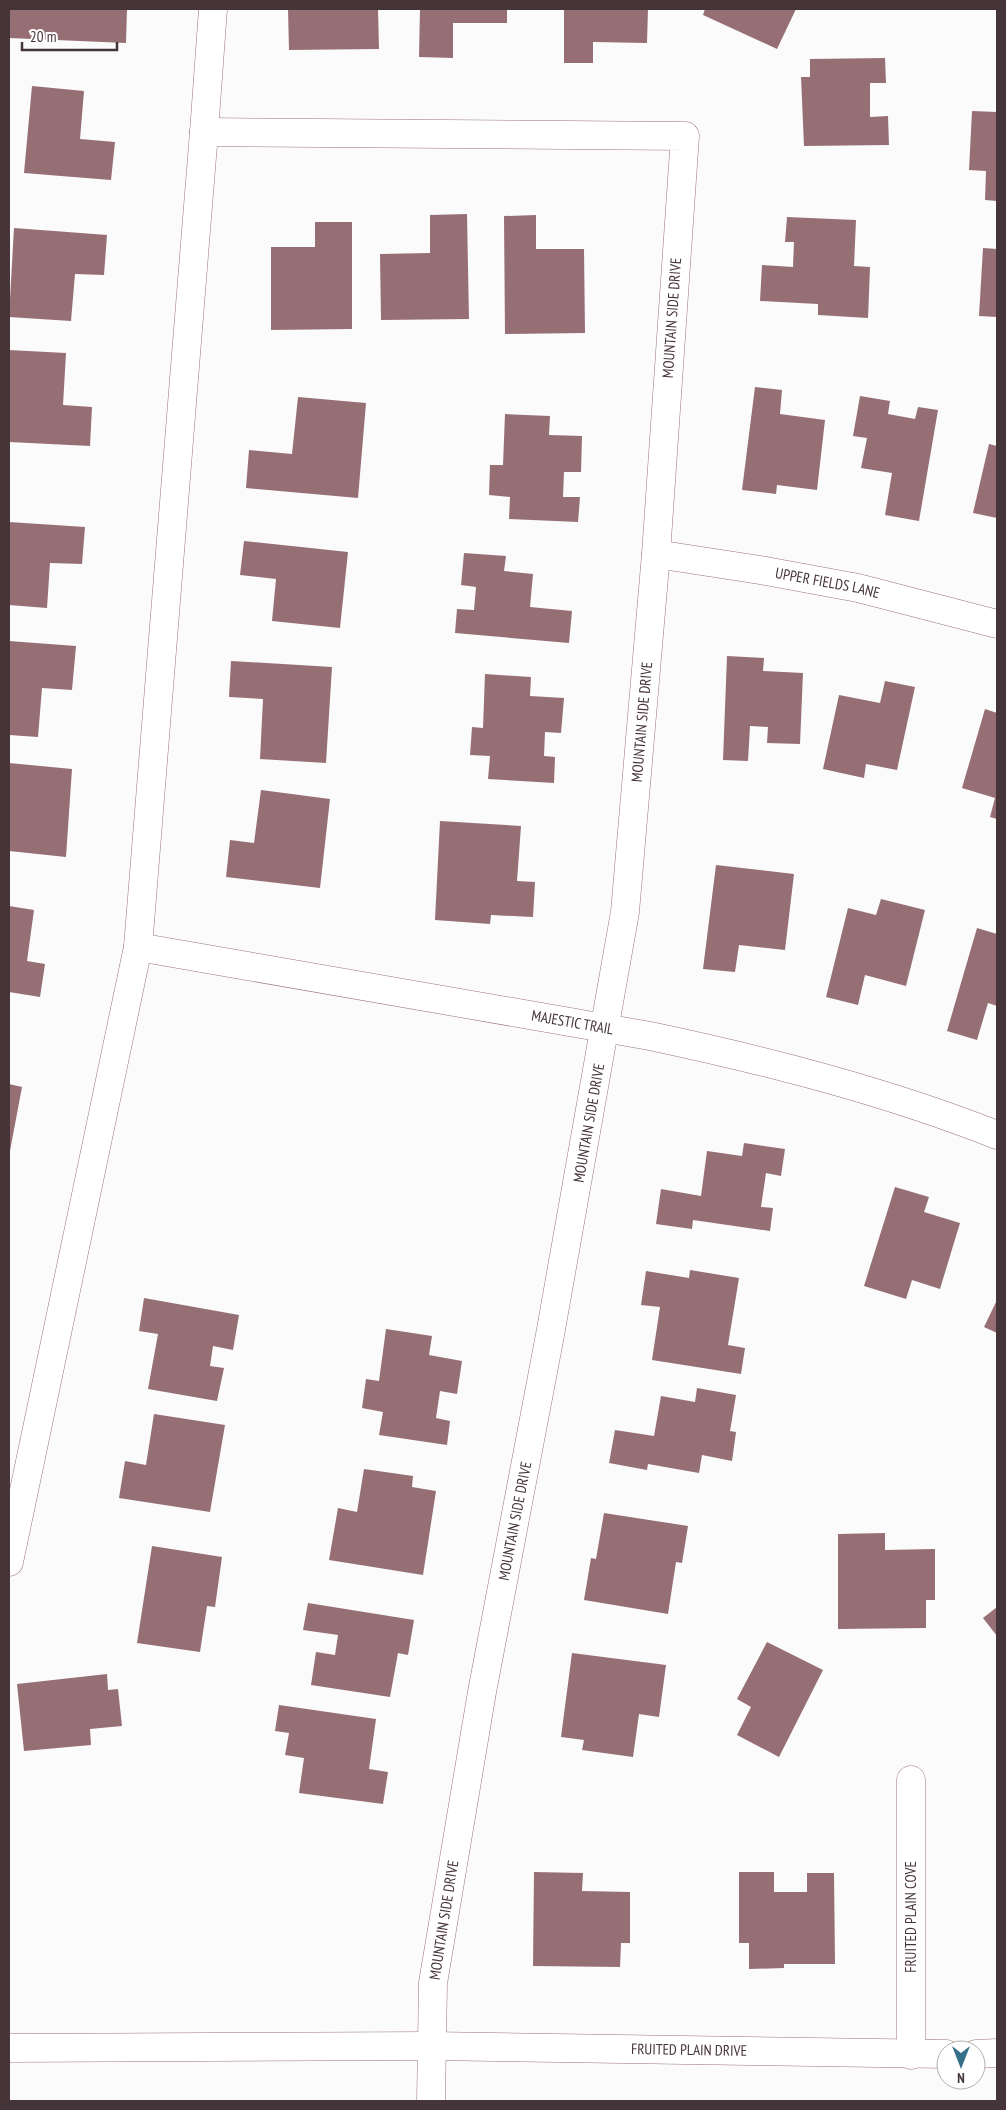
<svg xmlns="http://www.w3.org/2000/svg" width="1006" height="2110" font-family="'PT Sans Narrow',sans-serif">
<rect width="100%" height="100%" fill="#fbfbfb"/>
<g fill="#966f75">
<polygon points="9,9 127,9 126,43 9,38"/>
<polygon points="288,9 378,9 379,49 289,50"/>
<polygon points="420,9 507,9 507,23 453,23 453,58 419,57"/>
<polygon points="564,9 648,9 647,43 593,42 593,63 564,63"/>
<polygon points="705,9 796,9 777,49 703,15"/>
<polygon points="885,58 886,83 870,83 870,117 888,116 889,145 804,146 801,77 810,77 810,59"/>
<polygon points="32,86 84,91 80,139 115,142 111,180 24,173"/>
<polygon points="972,111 997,112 997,201 985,200 986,171 969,170"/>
<polygon points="467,214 469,319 381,320 380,254 430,253 430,215"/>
<polygon points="536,215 536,249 584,249 585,333 505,334 504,216"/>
<polygon points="787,217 856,220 854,266 870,267 868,318 818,315 818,304 760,301 762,265 793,267 794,242 785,242"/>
<polygon points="315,222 352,222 352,329 271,330 271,247 315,247"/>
<polygon points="14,228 107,235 104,275 75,274 71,321 9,317"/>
<polygon points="983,248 997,249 997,317 979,316"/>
<polygon points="9,350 66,353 63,405 92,407 90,446 9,442"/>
<polygon points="755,387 782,390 780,414 825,420 817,490 777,485 776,494 742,490"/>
<polygon points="860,396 890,401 888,414 915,419 918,407 938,410 919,521 885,515 892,473 861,468 867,438 853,436"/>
<polygon points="298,397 366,403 358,498 246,488 249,450 292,454"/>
<polygon points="505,414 550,416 549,435 582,436 581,472 564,472 563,497 580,497 578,522 509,519 510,497 489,495 490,465 503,465"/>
<polygon points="989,444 997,446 997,518 973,513"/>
<polygon points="9,522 85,527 82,564 50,563 47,608 9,605"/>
<polygon points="244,541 348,552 340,628 272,621 276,579 240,575"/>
<polygon points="464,553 506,556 504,571 533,574 530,607 572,611 569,643 455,633 457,609 474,610 476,587 461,585"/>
<polygon points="9,641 76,646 72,690 42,688 38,737 9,735"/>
<polygon points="727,656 764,658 763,671 803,673 800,744 767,743 768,727 750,726 748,761 723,760"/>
<polygon points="231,661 332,667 326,763 260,759 263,699 229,697"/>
<polygon points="485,674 531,677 530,696 564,698 561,733 545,732 544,756 555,757 554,783 488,779 490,756 470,755 472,727 483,728"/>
<polygon points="885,681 915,687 897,770 866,764 864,778 823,769 839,695 880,703"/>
<polygon points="985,709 997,713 997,819 990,817 995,798 962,788"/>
<polygon points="9,763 72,769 66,857 9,851"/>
<polygon points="261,790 330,799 320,888 226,877 230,840 254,843"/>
<polygon points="440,821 521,826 517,881 535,882 533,917 491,915 490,924 435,920"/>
<polygon points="716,865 794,874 785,950 739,945 735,972 703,969"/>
<polygon points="881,899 925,910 906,986 865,975 858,1005 826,997 848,908 876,915"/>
<polygon points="9,906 34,910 27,961 45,964 40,997 9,992"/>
<polygon points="977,928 997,934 997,1006 988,1003 977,1040 947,1031"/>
<polygon points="9,1084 22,1087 10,1151 9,1151"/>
<polygon points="744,1143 785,1149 781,1176 766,1173 761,1207 773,1208 770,1231 693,1220 692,1229 656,1224 661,1189 701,1196 707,1151 742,1156"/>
<polygon points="895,1187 929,1197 924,1212 960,1223 940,1289 912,1280 906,1299 864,1286"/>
<polygon points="690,1270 739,1278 728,1345 745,1348 741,1374 652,1360 660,1307 641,1305 646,1271 689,1278"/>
<polygon points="144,1298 239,1315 233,1350 213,1346 210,1366 224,1368 217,1401 148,1389 158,1334 139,1331"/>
<polygon points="997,1300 997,1333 984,1327"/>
<polygon points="386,1329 432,1336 429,1355 462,1361 457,1394 440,1391 436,1418 450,1421 447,1445 379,1435 383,1412 362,1408 366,1379 379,1381"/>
<polygon points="697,1388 736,1395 730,1431 736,1432 732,1461 702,1455 699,1473 648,1464 647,1470 609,1463 615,1430 654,1436 661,1396 695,1402"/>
<polygon points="154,1414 225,1425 210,1512 119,1498 125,1461 146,1465"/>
<polygon points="364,1469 413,1476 412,1487 436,1491 423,1575 329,1560 338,1508 357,1512"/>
<polygon points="604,1513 688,1526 682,1563 676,1562 668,1614 584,1600 591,1558 596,1559"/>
<polygon points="885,1533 885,1550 935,1549 935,1600 926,1600 926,1628 838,1629 838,1534"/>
<polygon points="152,1546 222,1557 215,1607 207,1606 200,1652 137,1643"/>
<polygon points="308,1603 414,1620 408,1655 398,1653 390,1697 311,1685 316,1652 335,1655 338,1635 303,1630"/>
<polygon points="997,1607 997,1636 983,1618"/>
<polygon points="767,1642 823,1670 779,1757 737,1735 751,1707 737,1699"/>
<polygon points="572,1653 666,1665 659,1717 639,1714 633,1757 582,1750 584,1740 561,1737"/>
<polygon points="107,1674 108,1690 118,1689 122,1726 90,1729 91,1745 24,1751 17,1684"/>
<polygon points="279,1705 376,1719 369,1769 388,1772 383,1804 299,1793 304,1758 285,1755 289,1733 275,1731"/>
<polygon points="534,1872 583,1873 582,1891 630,1892 630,1943 621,1943 620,1967 533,1966"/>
<polygon points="739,1872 774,1872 774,1892 807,1892 807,1873 834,1873 835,1964 784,1964 784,1968 749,1969 749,1943 739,1943"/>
</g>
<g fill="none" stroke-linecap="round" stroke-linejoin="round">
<g stroke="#9b747a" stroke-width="29">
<g id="street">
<polyline points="204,132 213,9"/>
<path id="s1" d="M 656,554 L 760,570 L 858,588 L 997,624"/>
<path id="s2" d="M 138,947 L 650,1036 C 768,1061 885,1091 997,1135"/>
<polyline points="9,1562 138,947 204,132 685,136 656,554 625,912 550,1335 482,1692 433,1983 431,2101"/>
<polyline points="911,1780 911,2055"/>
<path id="s3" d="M 9,2048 L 432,2046 L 946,2054"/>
<polyline points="976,2054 997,2053"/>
</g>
</g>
<use href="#street" stroke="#fff" stroke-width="28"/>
</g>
<g text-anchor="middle" stroke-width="5" stroke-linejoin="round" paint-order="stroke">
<g font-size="15" fill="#463538" stroke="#fff">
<text transform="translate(672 318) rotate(-86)" y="5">MOUNTAIN SIDE DRIVE</text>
<text dy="5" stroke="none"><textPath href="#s1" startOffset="174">UPPER FIELDS LANE</textPath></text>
<text transform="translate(642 722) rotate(-85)" y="5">MOUNTAIN SIDE DRIVE</text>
<text dy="5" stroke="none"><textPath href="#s2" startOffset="441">MAJESTIC TRAIL</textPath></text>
<text transform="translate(589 1123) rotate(-80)" y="5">MOUNTAIN SIDE DRIVE</text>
<text transform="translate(515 1521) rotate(-79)" y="5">MOUNTAIN SIDE DRIVE</text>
<text transform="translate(911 1917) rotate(-90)" y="5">FRUITED PLAIN COVE</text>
<text transform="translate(444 1920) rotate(-81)" y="5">MOUNTAIN SIDE DRIVE</text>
<text dy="5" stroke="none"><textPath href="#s3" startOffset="680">FRUITED PLAIN DRIVE</textPath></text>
</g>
</g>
<rect width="1006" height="2110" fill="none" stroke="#463538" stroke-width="20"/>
<g transform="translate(961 2065) rotate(180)"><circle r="24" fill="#ffffff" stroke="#b5aeaf"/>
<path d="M0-4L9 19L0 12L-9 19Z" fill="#366f89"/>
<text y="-8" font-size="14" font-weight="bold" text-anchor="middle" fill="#463538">N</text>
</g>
<path d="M22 42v8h95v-8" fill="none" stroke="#463538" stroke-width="2.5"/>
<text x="30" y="42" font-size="15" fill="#463538" stroke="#ffffff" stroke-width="4" paint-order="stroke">20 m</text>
</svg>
